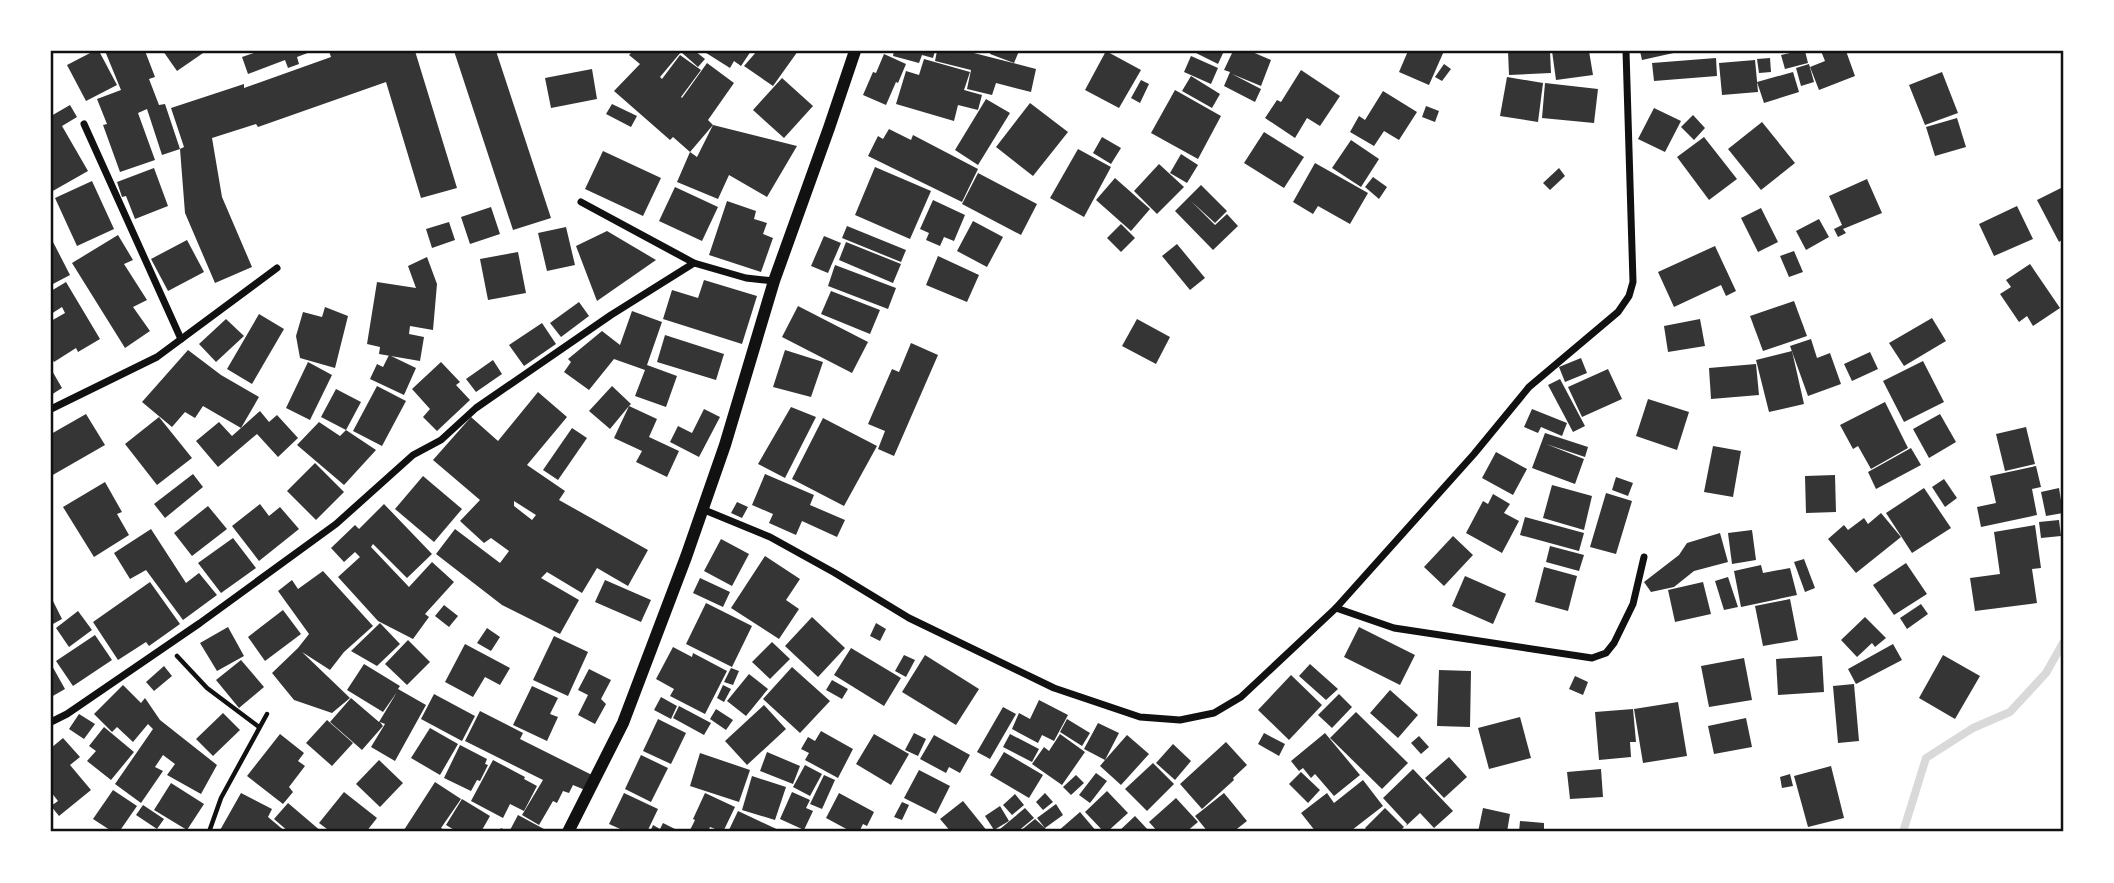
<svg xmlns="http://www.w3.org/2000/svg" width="2114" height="883" font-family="'Crimson Pro',serif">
<rect width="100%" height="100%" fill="#fff"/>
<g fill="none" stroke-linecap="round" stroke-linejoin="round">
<polyline stroke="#d9d9d9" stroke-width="8" points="1903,832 1926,758 1973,728 2010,712 2046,673 2063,643"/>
</g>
<g fill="#353535" fill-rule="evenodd">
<polygon points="94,51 99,51 117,85 86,101 67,65"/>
<polygon points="105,51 145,51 155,77 149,79 159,105 165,104 180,149 162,155 147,109 138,113 155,160 120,172 103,125 107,124 97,99 121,90"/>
<polygon points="163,51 206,51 177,71"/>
<polygon points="260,51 313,51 297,57 299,64 288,68 285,60 248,74 242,57"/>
<polygon points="329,51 415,51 457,188 421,198 386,82 258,127 256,124 212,138 222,197 252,267 215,283 185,213 180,149 184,147 171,108 244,84 244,88 331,57"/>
<polygon points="454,51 496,51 551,218 513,230"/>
<polygon points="633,51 695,51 705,59 698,67 681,52 660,77 662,79 680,55 701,70 681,97 682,98 707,63 734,83 708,120 713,125 797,146 767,197 729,175 718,199 677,182 690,152 697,157 713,125 690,152 673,137 670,140 614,91 640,64 629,55"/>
<polygon points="703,51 751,51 741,66 734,61 730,68"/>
<polygon points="757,51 798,51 773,86 744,66"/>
<polygon points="894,51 935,51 933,58 922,55 919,63 893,56"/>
<polygon points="937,51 966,51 1036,69 1031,92 996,83 992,95 967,89 971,70 935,61"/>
<polygon points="991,51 1019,51 1014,63 990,54"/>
<polygon points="1106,51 1141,70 1119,108 1085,90"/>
<polygon points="1192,51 1224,51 1218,64"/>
<polygon points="1233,51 1250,51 1271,60 1261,86 1232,74 1261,89 1255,102 1224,86 1230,72 1224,70"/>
<polygon points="1408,51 1444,51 1429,85 1399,72"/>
<polygon points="1508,51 1550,51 1551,73 1509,75"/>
<polygon points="1552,51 1589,51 1593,75 1556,80"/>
<polygon points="1640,51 1678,51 1678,52 1642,60"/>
<polygon points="1799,51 1805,51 1808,63 1785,69 1781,55"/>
<polygon points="1821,51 1846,51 1855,76 1819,90 1810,67 1825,61"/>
<polygon points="884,54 906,64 898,83 896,82 886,105 863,95 873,72 876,73"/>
<polygon points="1191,56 1218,68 1211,84 1184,72"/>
<polygon points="1716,58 1717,76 1654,81 1652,63"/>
<polygon points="1770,58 1771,72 1759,73 1757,59"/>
<polygon points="924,59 970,72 964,90 982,95 978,110 958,105 954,121 896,104 906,71 919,75"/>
<polygon points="1755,60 1758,92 1722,95 1719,63"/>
<polygon points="1444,64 1451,69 1442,81 1435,77"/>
<polygon points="1809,64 1814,82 1801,86 1796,68"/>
<polygon points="592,69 597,99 551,108 545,78"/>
<polygon points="1301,70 1340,96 1320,126 1307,118 1295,138 1265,118 1277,100 1281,102"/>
<polygon points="1793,72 1799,92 1764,103 1757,82"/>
<polygon points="1942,72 1958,113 1925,125 1909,85"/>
<polygon points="1191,76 1220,94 1212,108 1182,91"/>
<polygon points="1507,77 1543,83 1538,122 1500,116"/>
<polygon points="782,78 813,106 784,138 753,110"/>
<polygon points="1141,80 1149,84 1140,103 1131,98"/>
<polygon points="1545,83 1598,89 1594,123 1542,118"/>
<polygon points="1175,90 1221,116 1198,159 1151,133"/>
<polygon points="1383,91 1417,112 1399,140 1384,131 1374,146 1350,132 1359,116 1365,120"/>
<polygon points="986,99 1010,113 978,165 955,150"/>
<polygon points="1030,103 1068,132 1033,176 996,147"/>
<polygon points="612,104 637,116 631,127 606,114"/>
<polygon points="70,105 77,117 62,126 88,171 51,192 51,116"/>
<polygon points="1426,106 1439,111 1435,122 1422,117"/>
<polygon points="1654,108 1681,121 1665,152 1638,139"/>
<polygon points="1693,115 1705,128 1694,140 1681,127"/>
<polygon points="1957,118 1966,147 1935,156 1926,127"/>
<polygon points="1762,122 1795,163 1761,190 1728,149"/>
<polygon points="889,129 911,140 913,135 978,169 962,202 868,156 878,136 883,139"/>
<polygon points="1264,132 1304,157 1284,188 1244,163"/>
<polygon points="1102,137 1121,148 1111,164 1093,153"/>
<polygon points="1704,137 1737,179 1709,200 1677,157"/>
<polygon points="1351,140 1379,159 1361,187 1332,168"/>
<polygon points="1078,149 1111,167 1084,217 1050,198"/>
<polygon points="603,151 661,178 643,216 585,189"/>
<polygon points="1181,154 1198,165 1187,183 1170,173"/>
<polygon points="1315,163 1368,193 1350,224 1318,206 1313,214 1293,202"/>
<polygon points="1159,164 1184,187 1157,214 1134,191"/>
<polygon points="875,167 931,191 910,239 855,215"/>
<polygon points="154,168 168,206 135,219 126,196 122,197 117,182"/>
<polygon points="1559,168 1565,176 1550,190 1543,183"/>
<polygon points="978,173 1037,204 1021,235 962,204"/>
<polygon points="1373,177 1387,187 1379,199 1365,187"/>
<polygon points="1115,178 1150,209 1131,231 1096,200"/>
<polygon points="1867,179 1882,213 1843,229 1846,233 1838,237 1834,229 1842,225 1829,196"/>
<polygon points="92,181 114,229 77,246 55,198"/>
<polygon points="1201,185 1227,211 1215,223 1191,201 1215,225 1227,214 1238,226 1213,250 1175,211"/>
<polygon points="675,187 718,207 702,241 659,221"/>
<polygon points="2063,187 2063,239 2059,242 2037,200"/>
<polygon points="933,200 965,215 954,241 944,237 940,246 926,240 929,233 920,229"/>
<polygon points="727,201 756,211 754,219 767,223 763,234 773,238 761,272 709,255"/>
<polygon points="2017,206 2033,239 1994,256 1979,224"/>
<polygon points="491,207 500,234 470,244 461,217"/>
<polygon points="1761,208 1778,242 1758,252 1741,218"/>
<polygon points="1819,219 1829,237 1806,250 1796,231"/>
<polygon points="973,221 1003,237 987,267 957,251"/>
<polygon points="449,222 455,240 432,248 426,229"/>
<polygon points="1121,224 1135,238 1121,252 1107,238"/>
<polygon points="847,226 906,250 901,262 842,238"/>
<polygon points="566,227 575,265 547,271 538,233"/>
<polygon points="607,231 656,260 597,301 576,246"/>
<polygon points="118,235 133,260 124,264 147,300 133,307 150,331 125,348 72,263"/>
<polygon points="824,236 841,243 828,273 811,266"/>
<polygon points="51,238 70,275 51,285"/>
<polygon points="187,240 204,272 168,291 151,259"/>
<polygon points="846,242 901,264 893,283 839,260"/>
<polygon points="1177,244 1205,278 1190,290 1162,256"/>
<polygon points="1715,246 1736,291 1726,296 1721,285 1674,307 1658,272"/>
<polygon points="1794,251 1803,272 1789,277 1780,256"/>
<polygon points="518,252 526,293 488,300 480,259"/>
<polygon points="938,256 979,275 967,302 926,285"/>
<polygon points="427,257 437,284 433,330 410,326 409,334 424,337 420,361 379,354 380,347 367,344 377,282 416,288 408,266"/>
<polygon points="2030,264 2060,308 2033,326 2027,316 2019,322 2000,294 2011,287 2006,280"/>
<polygon points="835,265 896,288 888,309 828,286"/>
<polygon points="704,280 757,296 742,344 663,319 672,290 698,298"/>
<polygon points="66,282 100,339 78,352 76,348 54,362 51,357 51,321 65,313 62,307 51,314 51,291"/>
<polygon points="831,291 880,310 870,334 821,314"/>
<polygon points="1794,301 1807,336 1763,351 1750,316"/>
<polygon points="579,302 589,316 561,337 550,323"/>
<polygon points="798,306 868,342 852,373 782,337"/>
<polygon points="325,307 348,316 335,368 300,358 296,336 303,312 322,317"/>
<polygon points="632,311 662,322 647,365 677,376 666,407 635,396 645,370 614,359 589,390 564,372 571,362 568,359 602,331 620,345"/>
<polygon points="259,314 284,329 252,384 227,369"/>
<polygon points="1932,318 1946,341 1904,366 1889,343"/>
<polygon points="226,319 244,336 216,362 199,344"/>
<polygon points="1137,319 1170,337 1156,364 1122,346"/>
<polygon points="1700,319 1705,346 1668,352 1664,326"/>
<polygon points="542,323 556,344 524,366 509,345"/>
<polygon points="665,335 724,354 716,380 657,362"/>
<polygon points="1811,339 1817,358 1830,353 1841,384 1808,396 1790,346"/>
<polygon points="911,343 938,355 894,456 878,449 885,431 868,424 892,369 899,372"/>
<polygon points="188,350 221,375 259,397 241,428 260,411 269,422 277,415 298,438 278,457 257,434 218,467 196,441 219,422 232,436 241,428 203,406 195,418 185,412 172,427 142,402"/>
<polygon points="785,350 823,362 811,397 773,387"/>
<polygon points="1792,351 1804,404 1769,412 1756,360"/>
<polygon points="1870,352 1878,369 1852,381 1844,364"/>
<polygon points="389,355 416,368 404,395 370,379 377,364 383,367"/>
<polygon points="1581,358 1587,373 1565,382 1559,367"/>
<polygon points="493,360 502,374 476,392 466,379"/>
<polygon points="1923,361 1944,402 1904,422 1883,381"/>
<polygon points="308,362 332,375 310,420 286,408"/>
<polygon points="441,362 460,382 456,385 470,400 437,431 423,417 430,409 412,389"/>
<polygon points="1756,364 1759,395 1711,399 1709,368"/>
<polygon points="51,369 62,388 51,395"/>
<polygon points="1608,369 1622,399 1582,417 1568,387"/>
<polygon points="1560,379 1585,426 1573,432 1548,385"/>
<polygon points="377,386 406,401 382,446 353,431"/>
<polygon points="612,386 631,404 629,406 657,419 649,437 679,451 667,477 636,462 642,451 614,438 629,406 610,429 589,411"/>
<polygon points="336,389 361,402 346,430 321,417"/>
<path d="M 538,392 L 567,417 L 527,465 L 565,491 L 559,500 L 648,550 L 628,586 L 597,568 L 582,593 L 547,572 L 541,578 L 579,600 L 560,634 L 502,605 L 436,554 L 455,529 L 500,563 L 509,551 L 491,538 L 484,543 L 460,521 L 480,500 L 433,460 L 471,417 L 498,441 ZM 514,501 L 536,515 L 532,520 L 514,506 Z"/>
<polygon points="1648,399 1689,412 1677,450 1636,436"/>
<polygon points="1885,402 1908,448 1871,469 1858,446 1853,449 1840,425"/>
<polygon points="791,407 816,417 785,478 758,464"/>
<polygon points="704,409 720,417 699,457 670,442 678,426 692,433"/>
<polygon points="1532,409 1567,423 1562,436 1541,427 1538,433 1524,427"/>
<polygon points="86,414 105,445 51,476 51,434"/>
<polygon points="1940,414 1956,442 1929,458 1913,429"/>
<polygon points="159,417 192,458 157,485 125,444"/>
<polygon points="823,418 877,446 844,506 792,479"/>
<polygon points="319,422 340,436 346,430 376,450 344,485 297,445"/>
<polygon points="2026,427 2035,464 2005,471 1996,434"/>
<polygon points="572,428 587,438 558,480 543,470"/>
<polygon points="1545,433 1588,447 1585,457 1546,444 1584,459 1575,484 1532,468"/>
<polygon points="1713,446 1741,451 1733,497 1704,492"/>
<polygon points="1911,448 1921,465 1876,489 1868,472"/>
<polygon points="1496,452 1527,469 1513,495 1482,478"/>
<polygon points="315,463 344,492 316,520 287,491"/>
<polygon points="2036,466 2041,487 2032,489 2037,515 1981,527 1977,507 1996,503 1990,476"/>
<polygon points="193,474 203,487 165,518 154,504"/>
<polygon points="765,474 814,495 810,505 845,520 837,537 802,521 796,535 769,523 773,514 752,505"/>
<polygon points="1835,475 1836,512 1806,513 1805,476"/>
<polygon points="423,476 462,509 434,542 395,509"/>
<polygon points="1616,477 1633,483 1628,496 1612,490"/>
<polygon points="1944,479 1957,498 1945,507 1932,487"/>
<polygon points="105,482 122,512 117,514 129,535 94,557 63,507"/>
<polygon points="1552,485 1592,496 1584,530 1543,518"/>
<polygon points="1924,488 1951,528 1912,553 1886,513"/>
<polygon points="2059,488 2063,513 2046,516 2041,492"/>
<polygon points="1606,493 1632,501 1616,554 1590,547"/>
<polygon points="1493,494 1510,504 1504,513 1519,521 1502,553 1466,533 1483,501 1488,504"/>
<polygon points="737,502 748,507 742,518 731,513"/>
<polygon points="260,504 269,516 280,507 299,529 259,561 232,526"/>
<polygon points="384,504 432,554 407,578 373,544 371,547 409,587 432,562 454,582 425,614 429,617 413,639 378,621 338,577 360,557 355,552 344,562 331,548 355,525 359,529"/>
<polygon points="208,506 227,529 192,556 174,533"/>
<polygon points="1881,513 1901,537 1856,573 1828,539 1844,525 1848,530 1864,518 1868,524"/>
<polygon points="1525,517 1584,533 1579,551 1520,535"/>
<polygon points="2059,520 2061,536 2041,538 2039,522"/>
<polygon points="2035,525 2041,568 2032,569 2037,603 1975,611 1970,578 2000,574 1994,532"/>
<polygon points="151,529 186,583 199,573 217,595 183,620 146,570 130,579 114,553"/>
<polygon points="1752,530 1756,560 1732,564 1728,533"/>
<polygon points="1720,533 1728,562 1694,571 1674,587 1651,592 1644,582 1679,555 1687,543"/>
<polygon points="1453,536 1473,555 1444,586 1424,567"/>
<polygon points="233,538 256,568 221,593 198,563"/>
<polygon points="721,539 749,554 732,586 704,571"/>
<polygon points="1550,546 1584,555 1579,571 1546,562"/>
<polygon points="765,556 800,579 786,600 799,609 779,639 731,608"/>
<polygon points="1804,559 1815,588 1805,592 1794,562"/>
<polygon points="1906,563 1927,594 1894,615 1873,585"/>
<polygon points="1761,565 1763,573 1790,568 1797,595 1741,607 1734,571"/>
<polygon points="1544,567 1577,576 1568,611 1535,602"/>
<polygon points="323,571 373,626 344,652 330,670 302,652 350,698 332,713 294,700 272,673 298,648 309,634 278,591 292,580 298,589"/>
<polygon points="1465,576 1506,594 1493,624 1452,606"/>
<polygon points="1728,577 1738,607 1724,610 1715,581"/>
<polygon points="700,578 730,592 723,607 693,593"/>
<polygon points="605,580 651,600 641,622 595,602"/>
<polygon points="150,582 180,624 149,646 146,642 118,660 93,622"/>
<polygon points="1703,582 1711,614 1675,622 1668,590"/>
<polygon points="51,597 62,619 51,625"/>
<polygon points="1790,599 1798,640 1763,646 1755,606"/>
<polygon points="706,603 752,626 732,667 686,644"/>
<polygon points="1921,604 1928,614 1907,629 1900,618"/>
<polygon points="444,605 458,616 449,627 435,616"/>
<polygon points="283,610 301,634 265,661 248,637"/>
<polygon points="78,611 92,630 69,647 56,628"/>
<polygon points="812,617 845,648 818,677 785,646"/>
<polygon points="1865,617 1886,638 1875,647 1872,643 1857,657 1841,640"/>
<polygon points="380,623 400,644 377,666 351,651"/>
<polygon points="876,623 886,629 880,641 870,636"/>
<polygon points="228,627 244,656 217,671 200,643"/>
<polygon points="1359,627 1415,655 1400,685 1344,657"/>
<polygon points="487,628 500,637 491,651 477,643"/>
<polygon points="95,635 112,660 73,686 56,661"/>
<polygon points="554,636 588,652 568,696 533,680"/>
<polygon points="408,640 430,662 407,685 385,664"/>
<polygon points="772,642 790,659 770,679 752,662"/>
<polygon points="465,644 510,668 500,685 485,677 473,697 445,682"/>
<polygon points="1893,644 1902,660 1856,684 1848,669"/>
<polygon points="673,647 692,657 693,653 727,671 705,714 670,696 674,689 656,679"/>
<polygon points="851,648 901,678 884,706 834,675"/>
<polygon points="904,655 915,660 906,677 895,671"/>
<polygon points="925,655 979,689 956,725 902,692"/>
<polygon points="1943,655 1980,676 1955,719 1919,698"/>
<polygon points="1822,656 1824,692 1778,695 1776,659"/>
<polygon points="1744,658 1752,700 1709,707 1701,666"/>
<polygon points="241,660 264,687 239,708 216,680"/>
<polygon points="51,664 65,689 51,697"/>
<polygon points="364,664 400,686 398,689 426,705 395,761 371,747 385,724 380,722 383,726 362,750 330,722 351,698 379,722 397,692 383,712 347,690"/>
<polygon points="1310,664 1338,689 1326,700 1299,676"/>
<polygon points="164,666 172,676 154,691 146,682"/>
<polygon points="792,667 830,701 800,733 763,699"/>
<polygon points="731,668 739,671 733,685 724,682"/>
<polygon points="589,669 611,680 601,699 606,704 595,724 578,715 588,695 578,690"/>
<polygon points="1439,670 1471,671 1470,727 1437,726"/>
<polygon points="749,674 768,689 746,716 727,701"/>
<polygon points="1291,675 1322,705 1289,740 1258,710"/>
<polygon points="1575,676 1588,682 1583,695 1569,689"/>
<polygon points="832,680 848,689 842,699 826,690"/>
<polygon points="1854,684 1859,741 1838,743 1833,686"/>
<polygon points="123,685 141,703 145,698 160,720 217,765 201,794 167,775 175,764 163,755 155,767 163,771 141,803 115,784 153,729 148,724 133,742 117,727 112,732 94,714"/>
<polygon points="723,685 731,689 724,702 717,698"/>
<polygon points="532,686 558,698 550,714 558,717 547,741 513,725"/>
<polygon points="1390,690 1418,715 1398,738 1370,713"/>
<polygon points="434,694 475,716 462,741 421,719"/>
<polygon points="1339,694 1352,707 1332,728 1318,715"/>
<polygon points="661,697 677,706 671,719 654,710"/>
<polygon points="1039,700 1068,715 1054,741 1042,735 1038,743 1012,729 1019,713 1030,719"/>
<polygon points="1678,702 1687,756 1643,763 1634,709"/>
<polygon points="764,705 786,729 747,765 725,741"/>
<polygon points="679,706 711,723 704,735 673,718"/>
<polygon points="1003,707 1016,714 990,759 977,752"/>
<polygon points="716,709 733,720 726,730 710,719"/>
<polygon points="1633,709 1636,742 1630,742 1631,757 1599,760 1595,712"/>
<polygon points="480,711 523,733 520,739 592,775 585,790 573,785 569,793 563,791 557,803 553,801 539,825 522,815 543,780 465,741"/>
<polygon points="1356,712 1408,763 1382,789 1330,738"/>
<polygon points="223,713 240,730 213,756 196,739"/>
<polygon points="79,714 95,724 84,739 69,729"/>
<polygon points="1520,717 1531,758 1489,769 1478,728"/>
<polygon points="1746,718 1752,747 1714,754 1708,726"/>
<polygon points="658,719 686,733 671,764 643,751"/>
<polygon points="1067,719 1090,733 1082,746 1060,732"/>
<polygon points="327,720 353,743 332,766 306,743"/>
<polygon points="1098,723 1119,733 1105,760 1127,735 1149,754 1121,785 1100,766 1105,760 1084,749"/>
<polygon points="104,727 134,752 111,780 87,761 96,751 89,746"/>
<polygon points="430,728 458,744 440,775 411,758"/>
<polygon points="821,731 853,749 838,778 805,760 809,753 801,749 808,737 815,741"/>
<polygon points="914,733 926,739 918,756 905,750"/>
<polygon points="1264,733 1285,744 1279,756 1258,744"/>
<polygon points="1325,733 1360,775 1334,796 1315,774 1311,778 1303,768 1299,771 1291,761"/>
<polygon points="280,734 304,753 298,761 305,766 289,787 293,792 283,804 247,776"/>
<polygon points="874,734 909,754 891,785 856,764"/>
<polygon points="1010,734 1039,749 1032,762 1003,747"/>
<polygon points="1060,734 1085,752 1062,785 1032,764 1044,747 1049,751"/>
<polygon points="934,735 970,755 960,773 949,767 946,773 920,759"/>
<polygon points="1419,736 1429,747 1421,754 1411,743"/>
<polygon points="63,738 80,757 70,765 91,790 59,816 51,806 58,801 51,792 51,748"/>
<polygon points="1226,742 1247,765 1233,778 1234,780 1202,809 1180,784"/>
<polygon points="1173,744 1191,761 1175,780 1156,763"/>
<polygon points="460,745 487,759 485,764 488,765 480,781 477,780 471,791 444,778"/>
<polygon points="767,752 800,766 793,784 760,771"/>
<polygon points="1004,752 1043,775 1029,798 990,775"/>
<polygon points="700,753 750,770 739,802 690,786"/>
<polygon points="641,755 668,768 651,802 625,789"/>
<polygon points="1449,757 1467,777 1444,798 1425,778"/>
<polygon points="379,760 403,783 380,807 356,784"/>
<polygon points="493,760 525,777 524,779 537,786 524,811 510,804 503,818 471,801"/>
<polygon points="1153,763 1174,784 1147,811 1125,789"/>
<polygon points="805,765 822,774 810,796 793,787"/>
<polygon points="1831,766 1844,818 1808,827 1794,776"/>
<polygon points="1413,769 1453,811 1434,828 1420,813 1406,826 1407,824 1383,798"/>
<polygon points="1601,769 1603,797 1570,799 1567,772"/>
<polygon points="919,770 950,786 936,814 904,798"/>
<polygon points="1301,772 1320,790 1308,803 1289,784"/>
<polygon points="1096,773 1107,781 1090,803 1079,795"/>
<polygon points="1790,774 1793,786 1782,788 1780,777"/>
<polygon points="824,775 835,780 822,809 810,804"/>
<polygon points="1076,775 1084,783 1071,795 1063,787"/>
<polygon points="752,776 786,787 775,820 742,810"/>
<polygon points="1363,780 1383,806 1352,830 1353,832 1316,832 1301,813 1327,793 1334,803"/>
<polygon points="435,782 461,799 441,828 448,832 408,832 404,830"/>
<polygon points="171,783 204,804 187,830 154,810"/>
<polygon points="113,790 137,806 119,832 113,832 93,819"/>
<polygon points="1107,791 1128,813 1107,832 1104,832 1085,812"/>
<polygon points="344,792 377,818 366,832 331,832 319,823"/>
<polygon points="792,792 810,800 806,808 813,811 804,830 780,819"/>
<polygon points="241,793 272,809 268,817 286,832 219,832"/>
<polygon points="624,793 658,809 647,832 627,832 609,824"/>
<polygon points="705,793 735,807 723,832 710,827 708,832 689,832 695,820 693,819"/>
<polygon points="839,793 874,812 867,826 863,824 859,832 852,832 826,818"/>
<polygon points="1045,793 1053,802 1043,810 1036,802"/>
<polygon points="1224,793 1247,821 1233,832 1208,832 1195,816"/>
<polygon points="1015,794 1024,805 1012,815 1003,805"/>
<polygon points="1176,798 1198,822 1186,832 1158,832 1149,822"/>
<polygon points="462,799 490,816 482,830 487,832 456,832 456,831 446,825"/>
<polygon points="963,801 988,832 951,832 940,819"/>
<polygon points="902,802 909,805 902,820 894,817"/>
<polygon points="288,803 322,832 289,832 274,819"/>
<polygon points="1056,804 1063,815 1045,828 1047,832 1019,832 1035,819 1045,828 1037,818"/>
<polygon points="143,805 164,819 157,829 136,815"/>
<polygon points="1000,806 1009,821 994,830 985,816"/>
<polygon points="1025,808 1034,818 1017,832 1002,832 1000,829"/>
<polygon points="1385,808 1404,827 1399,832 1369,832 1365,828"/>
<polygon points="1483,808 1510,814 1507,832 1478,832"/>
<polygon points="738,811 783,832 728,832"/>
<polygon points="1080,812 1097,832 1057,832"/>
<polygon points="518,815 544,829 542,832 499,832 501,828 509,832"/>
<polygon points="1135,816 1150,832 1118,832"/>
<polygon points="1520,821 1544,823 1544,832 1519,832"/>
<polygon points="663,823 681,832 650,832 653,825 660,829"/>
</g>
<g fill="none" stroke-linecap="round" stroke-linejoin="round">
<g stroke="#111" stroke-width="4.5">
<polyline points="177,656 207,688 259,727"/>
<polyline points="209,832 221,798 267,714"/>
</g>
<g stroke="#111" stroke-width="7">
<polyline points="84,124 181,339"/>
<polyline points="581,202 694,263"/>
<polyline points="51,409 157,357 277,268"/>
<polyline points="702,509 770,537 835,573 909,618 1054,688 1140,717 1180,720 1214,713 1241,697 1336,608 1474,454 1529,387 1618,312 1629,296 1633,282 1626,51"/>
<polyline points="1336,608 1394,628 1592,658 1606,653 1614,643 1633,604 1644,557"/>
<polyline points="51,722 67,714 200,623 336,524 413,455 441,440 476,408 611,315 694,263 746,278 774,281"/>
</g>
<polyline stroke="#111" stroke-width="12" points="568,832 623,723 686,557 725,445 774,281 829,128 855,51"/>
</g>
<rect width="2114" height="883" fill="none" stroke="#ffffff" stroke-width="105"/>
<rect x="52" y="52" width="2010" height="778" fill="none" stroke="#111" stroke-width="2.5"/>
</svg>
